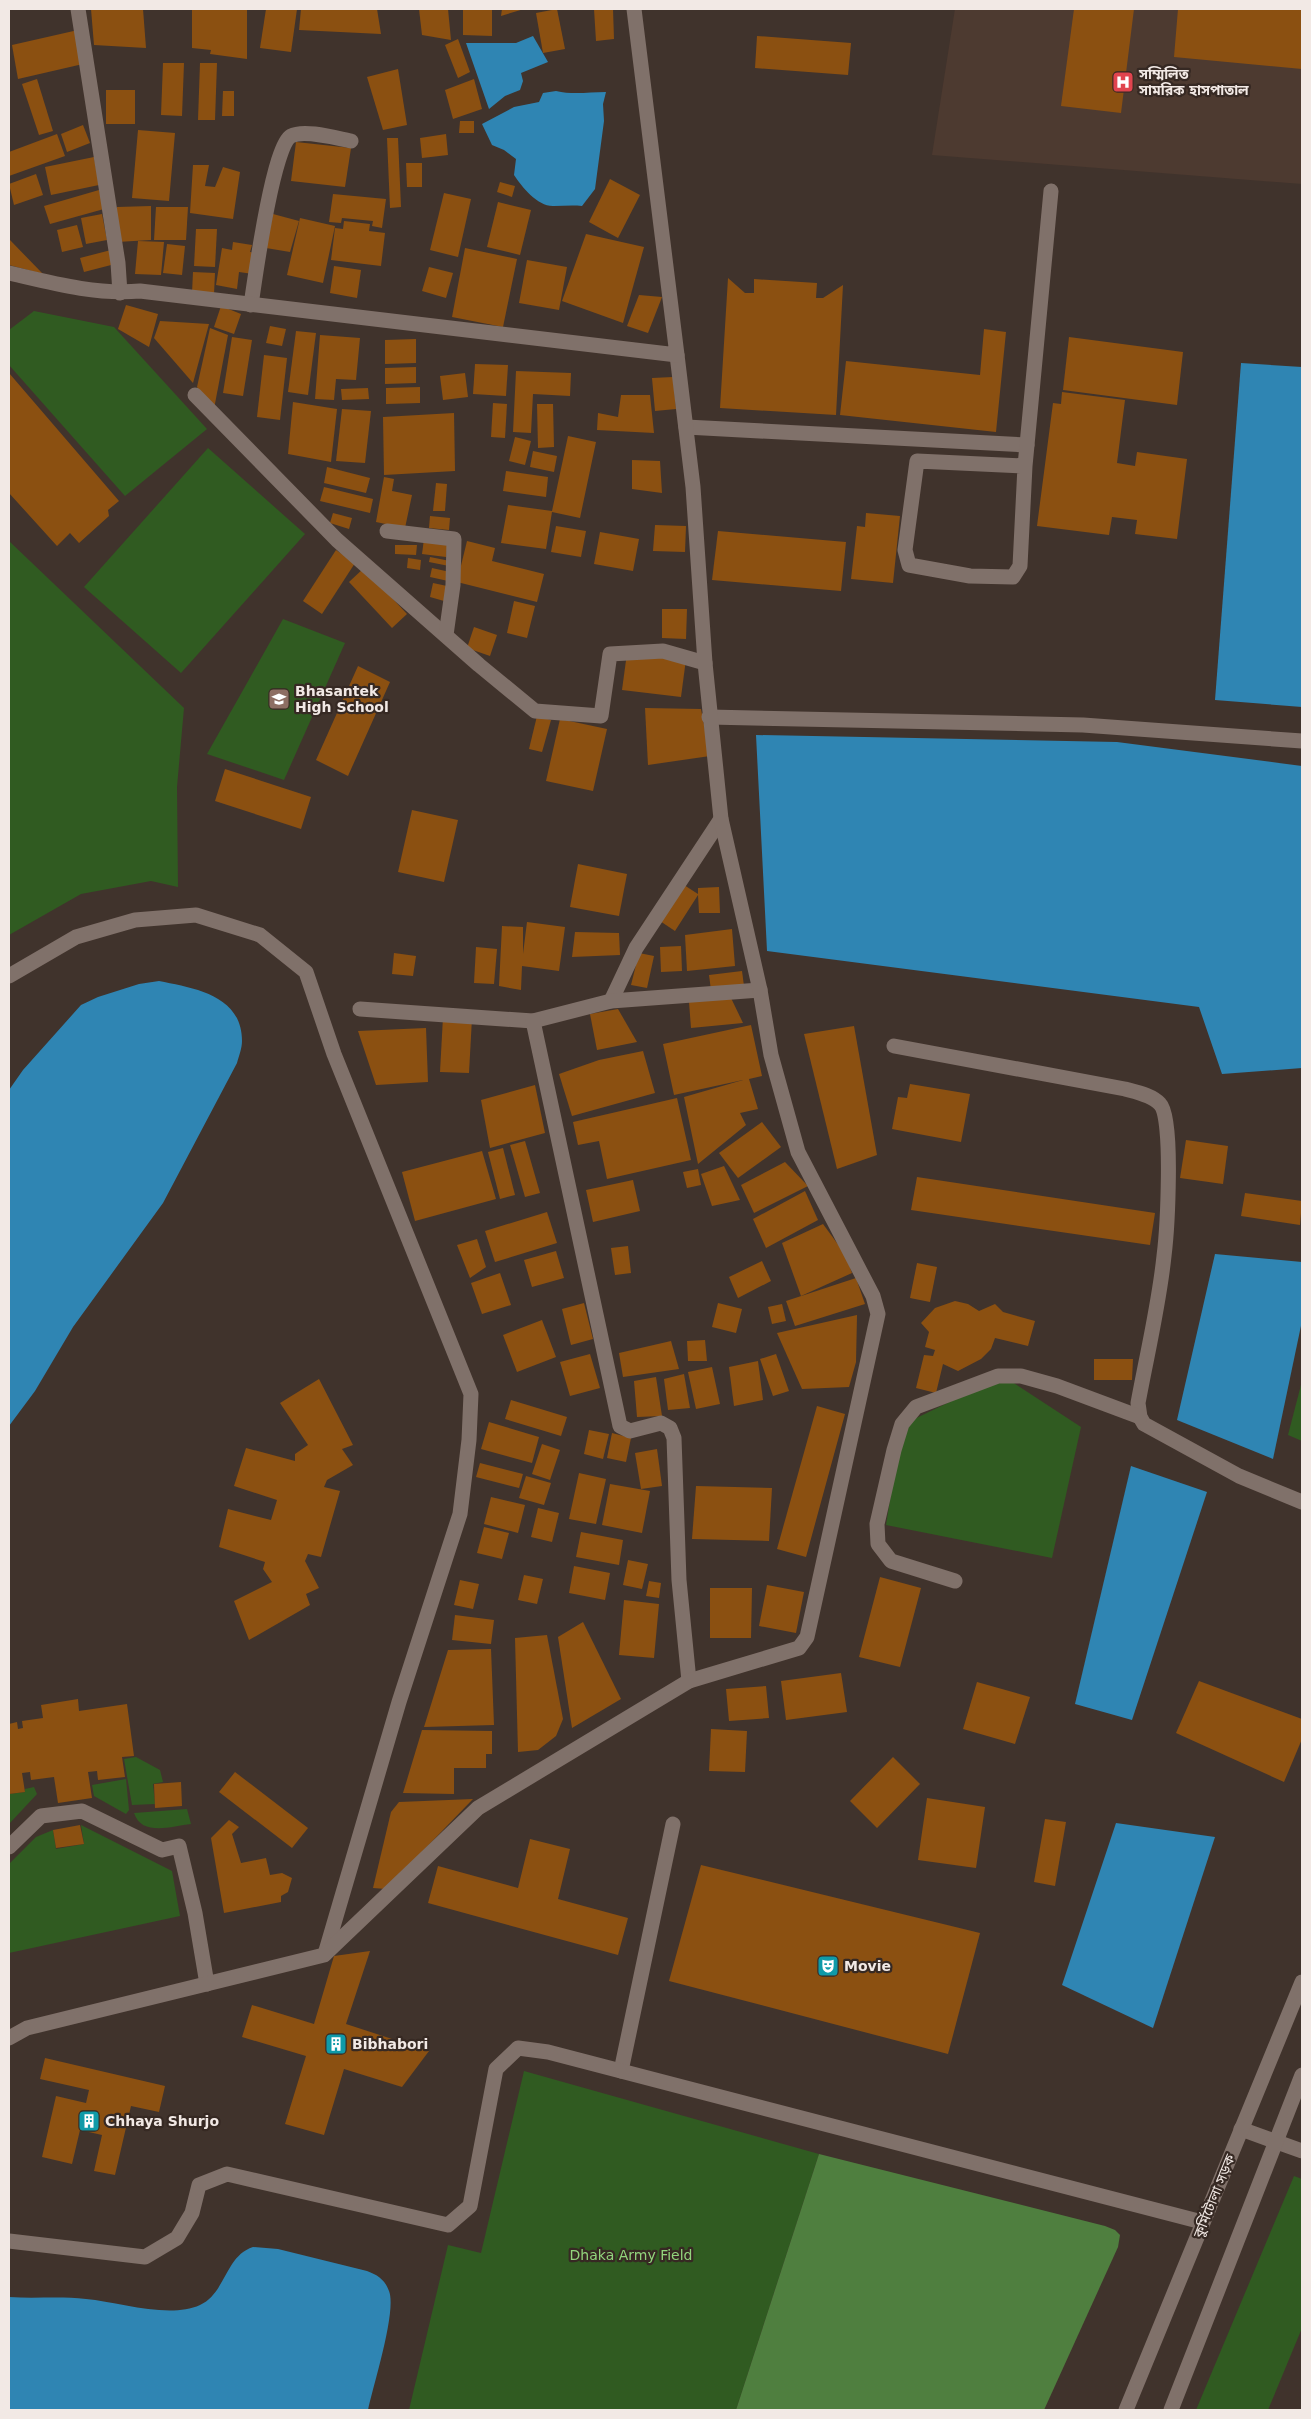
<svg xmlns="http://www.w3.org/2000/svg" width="1311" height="2419" font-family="'DejaVu Sans','Noto Sans Bengali',sans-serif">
<rect width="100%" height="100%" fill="#40332c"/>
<polygon fill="#4d3a30" points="955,9 1302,9 1302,184 932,155"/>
<g fill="#305b21">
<polygon points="34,311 114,327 207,429 125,496 9,365 9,330"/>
<polygon points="208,448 305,534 181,673 84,587"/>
<polygon points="9,541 184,708 177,787 178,887 151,881 81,894 9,935"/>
<polygon points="283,619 345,643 284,780 207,754"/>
<polygon points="1003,1376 1081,1427 1052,1558 886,1525 902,1425"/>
<polygon points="1302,1381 1302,1441 1288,1435"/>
<polygon points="136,1757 160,1770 163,1782 153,1784 155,1804 132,1805 124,1759"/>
<polygon points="126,1779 129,1810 126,1814 94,1796 92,1785"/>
<polygon points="34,1787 37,1794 9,1824 9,1794 25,1792 25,1789"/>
<path d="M 187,1809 L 191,1824 C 172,1826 142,1837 134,1813 Z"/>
<polygon points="81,1825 172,1871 180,1916 9,1953 9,1864 36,1837 53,1830 56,1849 84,1844"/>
<polygon points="524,2071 819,2154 736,2410 409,2410 448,2245 481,2253"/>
<polygon points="1294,2176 1302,2179 1302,2328 1268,2410 1196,2410"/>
</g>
<polygon fill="#4f7f3f" points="819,2154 1105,2226 1115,2230 1120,2235 1118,2247 1044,2410 736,2410"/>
<g fill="#2f85b3">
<polygon points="533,36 548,62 521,73 523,81 520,90 505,96 489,109 466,43 516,43"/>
<path d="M 556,91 C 573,95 589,92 606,92 L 603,104 L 604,121 L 595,189 L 582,206 C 572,205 563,206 554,206 C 538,207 522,187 514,175 L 516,159 L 504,150 L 492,145 L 482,124 L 514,107 L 539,102 L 543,93 Z"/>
<polygon points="1241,363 1302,367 1302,707 1215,700"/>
<polygon points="756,735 1117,742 1302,766 1302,1068 1222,1074 1199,1007 767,951"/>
<path d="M 159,981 C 194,988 242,995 242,1041 C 242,1048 239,1056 237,1063 L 163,1203 L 73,1327 L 35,1391 L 9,1426 L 9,1090 L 23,1070 L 81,1005 L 98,997 L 139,984 Z"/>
<polygon points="1215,1254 1302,1262 1302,1321 1273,1459 1177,1420"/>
<polygon points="1131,1466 1207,1492 1132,1720 1075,1704"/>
<polygon points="1116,1823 1215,1837 1153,2028 1062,1985"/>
<path d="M 253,2247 L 278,2249 L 367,2271 C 378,2275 385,2280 389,2291 C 397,2311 373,2386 368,2410 L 9,2410 L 9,2297 C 34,2299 60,2296 86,2299 C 119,2302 169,2319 200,2305 C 226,2293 225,2256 253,2247 Z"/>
</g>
<g fill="#8b5011">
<polygon points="91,9 143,9 146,48 94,45"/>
<polygon points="192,9 247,9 247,59 210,54 211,50 192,48"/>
<polygon points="266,9 297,9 291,52 260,48"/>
<polygon points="301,9 377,9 381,34 299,30"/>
<polygon points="419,9 448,9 451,40 422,35"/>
<polygon points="463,9 492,9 492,36 463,35"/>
<polygon points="502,9 524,9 501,16"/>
<polygon points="557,9 565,49 543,53 536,13"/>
<polygon points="594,9 613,9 614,39 596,41"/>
<polygon points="1074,9 1134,9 1121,113 1061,106"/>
<polygon points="1178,9 1302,9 1302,69 1174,57"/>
<polygon points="78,30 83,64 18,79 12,45"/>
<polygon points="757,36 851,43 848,75 755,68"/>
<polygon points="458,39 470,72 458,78 445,45"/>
<polygon points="163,63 184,63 182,116 161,115"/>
<polygon points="200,63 217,63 215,120 198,120"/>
<polygon points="398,69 407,125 383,130 367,77"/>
<polygon points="37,79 53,131 39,135 22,84"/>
<polygon points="474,79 482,109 453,119 445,90"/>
<rect x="106" y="90" width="29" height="34"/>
<polygon points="223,91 234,91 234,116 222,116"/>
<polygon points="460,121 474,121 474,133 459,133"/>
<polygon points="83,125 90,143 67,152 61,134"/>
<polygon points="138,130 175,133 169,201 132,198"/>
<polygon points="57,134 65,156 9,176 9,152"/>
<polygon points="446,134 448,155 422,158 420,138"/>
<polygon points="387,138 398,138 401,207 390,208"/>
<polygon points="296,142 351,148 345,187 291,181"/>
<polygon points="94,157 99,185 51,195 45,167"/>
<polygon points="406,163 422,163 422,187 407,187"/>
<polygon points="193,165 209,165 205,186 215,187 223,167 240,172 233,219 190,213"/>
<polygon points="36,174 43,195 14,205 9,184"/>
<polygon points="610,179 640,195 618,238 589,222"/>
<polygon points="500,182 515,186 512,197 497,192"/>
<polygon points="99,190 104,209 50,224 44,206"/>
<polygon points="444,193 471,199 458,257 430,250"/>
<polygon points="333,194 386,199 382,228 372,226 373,221 342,218 341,223 329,222"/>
<polygon points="498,202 531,210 520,255 487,247"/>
<polygon points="151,206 151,240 117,242 117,207"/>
<polygon points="156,207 188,207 186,240 154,240"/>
<polygon points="102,214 107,240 86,244 81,218"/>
<polygon points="273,214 299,221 290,252 266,248"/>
<polygon points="300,218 335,226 323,283 287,275"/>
<polygon points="344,221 370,224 369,231 385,233 381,266 331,260 335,228 343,229"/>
<polygon points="77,225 83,247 62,252 57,230"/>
<polygon points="196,229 217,229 215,267 194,266"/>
<polygon points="586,234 644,247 623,323 562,301"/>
<polygon points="9,239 43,274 9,265"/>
<polygon points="138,241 164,242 161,275 135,274"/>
<polygon points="233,242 252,245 250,252 257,253 253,274 239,272 237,289 216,285 222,248 232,250"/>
<polygon points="167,244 185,246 182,275 163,273"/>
<polygon points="465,248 517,259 503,327 452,317"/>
<polygon points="111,250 115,264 84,272 80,258"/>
<polygon points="527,260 567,267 559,310 519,303"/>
<polygon points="334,266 361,270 357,298 330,293"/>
<polygon points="429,267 453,273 446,298 422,291"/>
<polygon points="193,272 215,273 214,294 192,293"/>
<polygon points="728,278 745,293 754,293 754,279 817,283 816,298 823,298 843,285 836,415 720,408"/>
<polygon points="639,295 662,297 648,333 627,326"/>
<polygon points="126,305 158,314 149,347 118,329"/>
<polygon points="221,306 241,314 234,334 214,327"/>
<polygon points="160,321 209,324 193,383 154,338"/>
<polygon points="270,326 286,329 282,346 266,343"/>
<polygon points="210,328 228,335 214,409 197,387"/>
<polygon points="984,329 1006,332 996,432 840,415 846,361 980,375"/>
<polygon points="296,331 316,333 308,395 288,392"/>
<polygon points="320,335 360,338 356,380 336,379 334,400 315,399"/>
<polygon points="232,337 252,340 243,396 223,393"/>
<polygon points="1069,337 1183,352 1177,405 1063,390"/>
<polygon points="416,339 416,363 385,364 385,340"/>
<polygon points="264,355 287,358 280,420 257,417"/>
<polygon points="475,364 508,365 506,396 473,394"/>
<polygon points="416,367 416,383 385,384 385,368"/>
<polygon points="516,371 571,373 570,396 533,394 531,433 513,432"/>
<polygon points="9,373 119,501 108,510 109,516 79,543 70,533 57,546 9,493"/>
<polygon points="465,373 468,397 443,400 440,376"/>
<polygon points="673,377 676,409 655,411 652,378"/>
<polygon points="420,387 420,403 386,404 386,388"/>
<polygon points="368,388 369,399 342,400 341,389"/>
<polygon points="1062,392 1125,400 1117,463 1135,466 1137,452 1187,459 1177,539 1135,534 1137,520 1112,517 1109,535 1037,526 1053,403 1061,404"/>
<polygon points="621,395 650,395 654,433 597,430 598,413 618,417"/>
<polygon points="293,402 337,409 331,462 288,454"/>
<polygon points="493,403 507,404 505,438 491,437"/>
<polygon points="537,404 553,404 554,447 538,448"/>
<polygon points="342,409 371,411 365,463 336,461"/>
<polygon points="454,413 455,471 384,475 383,417"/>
<polygon points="568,436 596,442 580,518 552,512 546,549 501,543 508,505 552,511"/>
<polygon points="515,437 531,441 525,465 509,461"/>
<polygon points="533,451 557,456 554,472 530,467"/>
<polygon points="632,460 660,461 662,493 632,489"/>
<polygon points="327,467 370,478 366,493 324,483"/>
<polygon points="506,471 548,477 546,497 503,491"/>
<polygon points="384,477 394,479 392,491 412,495 405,528 376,522"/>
<polygon points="436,483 447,484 445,511 433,511"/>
<polygon points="324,487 373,499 370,513 320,501"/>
<polygon points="333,513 352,518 349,529 330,523"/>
<polygon points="866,513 900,516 893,583 851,579 857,526 865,527"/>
<polygon points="430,516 450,518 449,530 429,528"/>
<polygon points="655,525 686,526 685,552 653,551"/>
<polygon points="556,526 586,531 581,557 551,552"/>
<polygon points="718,531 846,542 841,591 712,580"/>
<polygon points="600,532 639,539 633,571 594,564"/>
<polygon points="424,539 448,543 446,557 422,554"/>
<polygon points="467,541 495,548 492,561 544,574 537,602 457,582"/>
<polygon points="395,545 417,545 416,555 395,554"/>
<polygon points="336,550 355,563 322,614 303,601"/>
<polygon points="430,557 450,561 449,566 429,562"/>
<polygon points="408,558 421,560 420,570 407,568"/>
<polygon points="364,568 407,614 392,628 349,582"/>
<polygon points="432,568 450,572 448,581 430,577"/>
<polygon points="433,583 447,586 444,601 430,597"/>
<polygon points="514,601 535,606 527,638 507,633"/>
<polygon points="662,609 687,609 686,639 662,638"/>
<polygon points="474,627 497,635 490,656 467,648"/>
<polygon points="627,653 686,659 681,697 622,690"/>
<polygon points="358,666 390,682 348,776 316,760"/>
<polygon points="645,708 701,709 710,756 648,765"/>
<polygon points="537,716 551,720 542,752 529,749"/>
<polygon points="560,719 607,729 593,791 546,781"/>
<polygon points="225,769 311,797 301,829 215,801"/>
<polygon points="412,810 458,820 444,882 398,872"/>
<polygon points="578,864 627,874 619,916 570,907"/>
<polygon points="684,885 698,894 698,888 719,887 720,913 699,913 698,895 675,931 660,921"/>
<polygon points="527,922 565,927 559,971 522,966 521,990 499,986 502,926 523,927 523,954"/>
<polygon points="732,929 735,966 687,971 685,935"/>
<polygon points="575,932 619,933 620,955 572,957"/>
<polygon points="681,946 682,971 661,972 660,947"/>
<polygon points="476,947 497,949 494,984 474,983"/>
<polygon points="394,953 416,956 413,976 392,974"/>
<polygon points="639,953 654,956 647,988 631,985"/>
<polygon points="742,971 744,986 711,990 709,975"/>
<polygon points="731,998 743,1023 691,1028 689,1002"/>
<polygon points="618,1009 637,1042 597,1050 590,1014"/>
<polygon points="443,1017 472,1018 469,1073 440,1072"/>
<polygon points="751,1025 762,1076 749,1079 758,1109 740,1113 746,1125 698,1164 684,1097 743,1080 674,1095 663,1044"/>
<polygon points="854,1026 877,1155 837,1169 804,1034"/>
<polygon points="426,1028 428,1082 376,1085 358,1031"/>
<polygon points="643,1051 655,1093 572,1116 559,1074 599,1060"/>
<polygon points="910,1084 970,1094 961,1142 892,1129 898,1097 907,1098"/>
<polygon points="535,1085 545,1133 490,1148 481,1100"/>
<polygon points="677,1098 691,1160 607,1179 599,1141 578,1145 573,1122"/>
<polygon points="762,1122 781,1147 738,1178 719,1153"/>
<polygon points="1186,1140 1228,1146 1223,1184 1180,1178"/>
<polygon points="525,1141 540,1193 525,1197 510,1145"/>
<polygon points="503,1148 515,1195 500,1199 488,1152"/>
<polygon points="482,1151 496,1199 415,1221 402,1172"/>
<polygon points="785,1162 808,1186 754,1213 741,1185"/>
<polygon points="724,1166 740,1200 712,1206 701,1174"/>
<polygon points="698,1169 701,1185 687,1188 683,1172"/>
<polygon points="917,1177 1155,1213 1150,1245 911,1210"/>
<polygon points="633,1180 640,1211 593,1222 586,1190"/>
<polygon points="805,1191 818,1220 766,1248 753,1219"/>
<polygon points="1245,1193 1302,1201 1300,1225 1241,1216"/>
<polygon points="547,1212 557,1243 495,1262 485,1231"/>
<polygon points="823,1224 845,1254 852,1273 801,1296 782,1243"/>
<polygon points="477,1239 486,1267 470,1278 457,1245"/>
<polygon points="628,1246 631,1273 615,1275 611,1248"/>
<polygon points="556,1251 564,1278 532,1287 524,1260"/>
<polygon points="762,1261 771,1281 738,1298 729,1277"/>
<polygon points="917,1263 937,1267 930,1302 910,1298"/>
<polygon points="500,1273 511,1305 482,1314 471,1283"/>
<polygon points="856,1278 865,1304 795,1326 786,1301"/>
<polygon points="955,1301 968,1304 979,1311 995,1304 1003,1312 1035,1321 1028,1346 995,1338 991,1349 981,1359 958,1371 943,1364 936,1393 916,1388 924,1355 933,1356 935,1350 925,1347 929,1332 921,1323 935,1308"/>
<polygon points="584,1303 593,1339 571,1345 562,1309"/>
<polygon points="718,1303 742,1309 736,1333 712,1327"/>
<polygon points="782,1304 786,1321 772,1324 768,1307"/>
<polygon points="857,1315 856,1362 849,1387 802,1389 777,1333"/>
<polygon points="542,1320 556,1357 517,1372 503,1335"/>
<polygon points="705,1340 707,1361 688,1361 687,1341"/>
<polygon points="671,1341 679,1369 623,1377 619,1353"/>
<polygon points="590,1354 600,1388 570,1396 560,1362"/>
<polygon points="776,1354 789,1391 773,1396 760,1359"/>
<polygon points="1094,1359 1133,1359 1132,1380 1094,1380"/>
<polygon points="758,1361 763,1400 734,1406 729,1367"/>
<polygon points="712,1367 720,1404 696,1409 688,1372"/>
<polygon points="684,1374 690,1408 668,1410 664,1379"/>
<polygon points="656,1377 662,1416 637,1417 634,1381"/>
<polygon points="319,1379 353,1445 342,1449 353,1465 327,1480 324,1487 340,1491 321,1557 308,1554 305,1561 319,1588 306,1594 310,1605 249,1640 234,1601 272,1582 263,1569 265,1562 219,1547 228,1509 271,1520 277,1500 234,1486 246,1448 295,1461 295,1454 308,1445 280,1403"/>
<polygon points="511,1400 567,1417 561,1436 505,1419"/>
<polygon points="817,1406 845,1414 806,1557 777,1549"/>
<polygon points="489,1422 539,1437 532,1463 481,1449"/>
<polygon points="589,1430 609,1434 603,1459 584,1454"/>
<polygon points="612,1433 631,1438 626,1462 607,1458"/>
<polygon points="542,1444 560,1450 550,1480 532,1474"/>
<polygon points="657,1449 662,1486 641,1489 635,1453"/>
<polygon points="480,1463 523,1474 519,1488 476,1477"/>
<polygon points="579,1473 606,1479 596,1524 569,1519"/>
<polygon points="526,1476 551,1483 544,1505 519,1498"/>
<polygon points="610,1484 650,1491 642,1533 602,1525"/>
<polygon points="696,1486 772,1488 769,1541 692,1539"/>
<polygon points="491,1497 525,1505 518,1533 484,1524"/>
<polygon points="538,1508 559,1513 552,1542 531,1537"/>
<polygon points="484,1527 509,1533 502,1559 477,1553"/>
<polygon points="581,1532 623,1540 619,1565 576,1557"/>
<polygon points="628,1560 648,1564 642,1589 623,1585"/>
<polygon points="574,1566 610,1573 605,1600 569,1593"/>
<polygon points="524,1575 543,1579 537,1604 518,1600"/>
<polygon points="880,1577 921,1588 900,1667 859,1657"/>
<polygon points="460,1580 479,1584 473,1609 454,1605"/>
<polygon points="649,1581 661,1583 659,1598 646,1596"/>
<polygon points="767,1585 804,1592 796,1633 759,1626"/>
<polygon points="710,1588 752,1588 751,1638 710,1638"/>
<polygon points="624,1600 659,1604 654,1658 619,1655"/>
<polygon points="455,1615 494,1620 491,1644 452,1640"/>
<polygon points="583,1622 621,1699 572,1728 558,1637"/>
<polygon points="547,1635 563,1719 556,1736 538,1750 518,1752 515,1638"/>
<polygon points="491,1649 494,1725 424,1727 448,1650"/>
<polygon points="841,1673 847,1712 786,1720 781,1681"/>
<polygon points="1199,1681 1302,1719 1302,1739 1284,1782 1176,1733"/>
<polygon points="977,1682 1030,1697 1015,1744 963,1729"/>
<polygon points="766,1686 769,1718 729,1721 726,1689"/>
<polygon points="78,1699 79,1711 127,1704 134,1756 122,1757 125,1777 98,1780 97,1771 88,1772 92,1798 58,1803 54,1777 31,1780 30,1772 22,1773 25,1792 9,1794 9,1724 17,1722 18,1729 23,1728 22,1721 43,1718 41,1705"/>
<polygon points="711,1729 747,1731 745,1772 709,1771"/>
<polygon points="422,1730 492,1731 492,1754 486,1754 486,1768 454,1768 454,1794 403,1793"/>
<polygon points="893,1757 920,1784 877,1828 850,1801"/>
<polygon points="235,1772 308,1828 292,1848 219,1792"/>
<polygon points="181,1782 182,1806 155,1808 154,1784"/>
<polygon points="927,1798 985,1807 976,1868 918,1860"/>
<polygon points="473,1799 386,1889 373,1888 391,1812 399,1802"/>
<polygon points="1045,1819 1066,1822 1055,1886 1034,1882"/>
<polygon points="229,1820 239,1827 232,1834 241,1863 266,1858 270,1875 282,1873 292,1878 288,1892 281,1896 281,1902 224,1913 211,1838"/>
<polygon points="80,1825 84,1844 56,1848 53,1830"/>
<polygon points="530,1839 570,1849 558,1899 628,1918 618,1955 428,1903 438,1866 518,1888"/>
<polygon points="701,1865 980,1933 948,2054 669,1981"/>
<polygon points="370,1951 346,2024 429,2051 402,2087 344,2069 324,2135 285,2124 306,2056 242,2037 252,2005 314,2024 334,1956"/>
<polygon points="45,2058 165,2086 159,2112 131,2106 115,2175 94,2171 102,2135 80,2130 72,2164 42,2157 56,2096 86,2103 89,2090 40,2079"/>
</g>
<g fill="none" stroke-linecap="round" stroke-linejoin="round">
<g stroke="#80716a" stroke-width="15">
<polyline points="78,9 118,263 120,293"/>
<path d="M 251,305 C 255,278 273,146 291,136 C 304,129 336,138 351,141"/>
<polyline points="195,395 337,540 479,665 535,711 601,716 610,654 663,651 705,663"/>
<polyline points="686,427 1027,445"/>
<polyline points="1025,466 917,461 905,550 909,565 970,576 1013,577 1020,566 1025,466 1051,191"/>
<polyline points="387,531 454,539 453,585 446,635"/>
<polyline points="709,717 1083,725 1302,741"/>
<polyline points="9,976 76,937 135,920 196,915 260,935 306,972 334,1054 471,1394 469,1440 460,1514 399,1702 325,1954"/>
<polyline points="611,1001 636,948 721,819"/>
<polyline points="360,1009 533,1021 611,1001 760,990"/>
<polyline points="533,1021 620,1426 630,1431 661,1423 670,1428 674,1438 679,1580 689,1681"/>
<path d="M 894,1046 L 1125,1089 C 1136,1092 1152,1095 1160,1104 C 1174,1118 1167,1232 1164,1256 C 1159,1305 1147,1354 1138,1403 L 1140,1417 L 1144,1424 L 1239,1476 L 1302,1502"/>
<polyline points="955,1581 891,1561 878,1544 877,1524 894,1450 902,1424 916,1407 998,1376 1021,1376 1057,1386 1140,1417"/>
<polyline points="9,1847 41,1816 82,1811 162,1850 179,1846 195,1913 207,1984"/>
<polyline points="9,2038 27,2028 324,1955 478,1808 689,1681 799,1648 807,1637 878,1314 873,1296 798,1152 771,1055 760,990 721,819 705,663 693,487 677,355"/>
<polyline points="621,2071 673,1824"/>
<polyline points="1241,2129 1302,2151"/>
<polyline points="9,2241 145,2257 177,2238 192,2213 199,2185 227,2174 448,2225 470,2206 496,2069 518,2048 548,2052 1202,2222"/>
</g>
<path stroke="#80716a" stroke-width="15" d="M 9,273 C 52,283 96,295 140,291 L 677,355 L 634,9"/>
<g stroke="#80716a" stroke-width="15">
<polyline points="1126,2410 1302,1982"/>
<polyline points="1171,2410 1302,2075"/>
</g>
</g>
<defs>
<g id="hospital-square" transform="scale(1.125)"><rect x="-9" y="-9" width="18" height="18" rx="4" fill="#e0444e" stroke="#362923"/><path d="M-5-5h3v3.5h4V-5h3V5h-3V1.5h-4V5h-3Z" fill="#fff"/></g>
<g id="school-square" transform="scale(1.125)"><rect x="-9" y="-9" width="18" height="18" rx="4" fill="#8d6e63" stroke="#362923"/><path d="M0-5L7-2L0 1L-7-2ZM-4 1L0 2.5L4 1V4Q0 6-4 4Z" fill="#fff"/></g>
<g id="theatre-square" transform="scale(1.125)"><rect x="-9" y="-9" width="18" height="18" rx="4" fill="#0f9aa8" stroke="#362923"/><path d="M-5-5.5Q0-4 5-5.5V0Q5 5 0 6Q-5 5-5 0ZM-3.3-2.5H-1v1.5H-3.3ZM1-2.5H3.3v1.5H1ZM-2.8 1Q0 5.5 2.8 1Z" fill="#fff"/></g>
<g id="building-square" transform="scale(1.125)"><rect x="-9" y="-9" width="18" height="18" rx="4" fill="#0f9aa8" stroke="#362923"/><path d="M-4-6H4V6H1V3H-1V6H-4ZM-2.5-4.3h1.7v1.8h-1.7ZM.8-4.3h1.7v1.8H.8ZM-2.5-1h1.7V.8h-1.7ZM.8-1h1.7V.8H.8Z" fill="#fff"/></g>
</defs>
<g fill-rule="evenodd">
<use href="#hospital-square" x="1123" y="82"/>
<use href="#school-square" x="279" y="699"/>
<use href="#theatre-square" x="828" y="1966"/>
<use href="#building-square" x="336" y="2044"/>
<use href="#building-square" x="89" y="2121"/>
</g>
<g text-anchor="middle" stroke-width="4.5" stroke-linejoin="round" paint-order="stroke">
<g font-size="14" font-weight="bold" fill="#f2e9e5" stroke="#362923" text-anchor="start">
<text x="1139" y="79">সম্মিলিত<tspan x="1139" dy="16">সামরিক হাসপাতাল</tspan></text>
<text x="295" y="696">Bhasantek<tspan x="295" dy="16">High School</tspan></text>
<text x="844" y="1971">Movie</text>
<text x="352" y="2049">Bibhabori</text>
<text x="105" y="2126">Chhaya Shurjo</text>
</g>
<g font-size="14" fill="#f2e9e5" stroke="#362923">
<text transform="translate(1214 2196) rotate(-68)" y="5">কুর্মিটোলা সড়ক</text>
</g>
<g font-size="14" fill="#92d47c" stroke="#362923">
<text x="631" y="2260">Dhaka Army Field</text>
</g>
</g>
<rect width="1311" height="2419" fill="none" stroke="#f2e9e5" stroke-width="20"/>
</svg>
